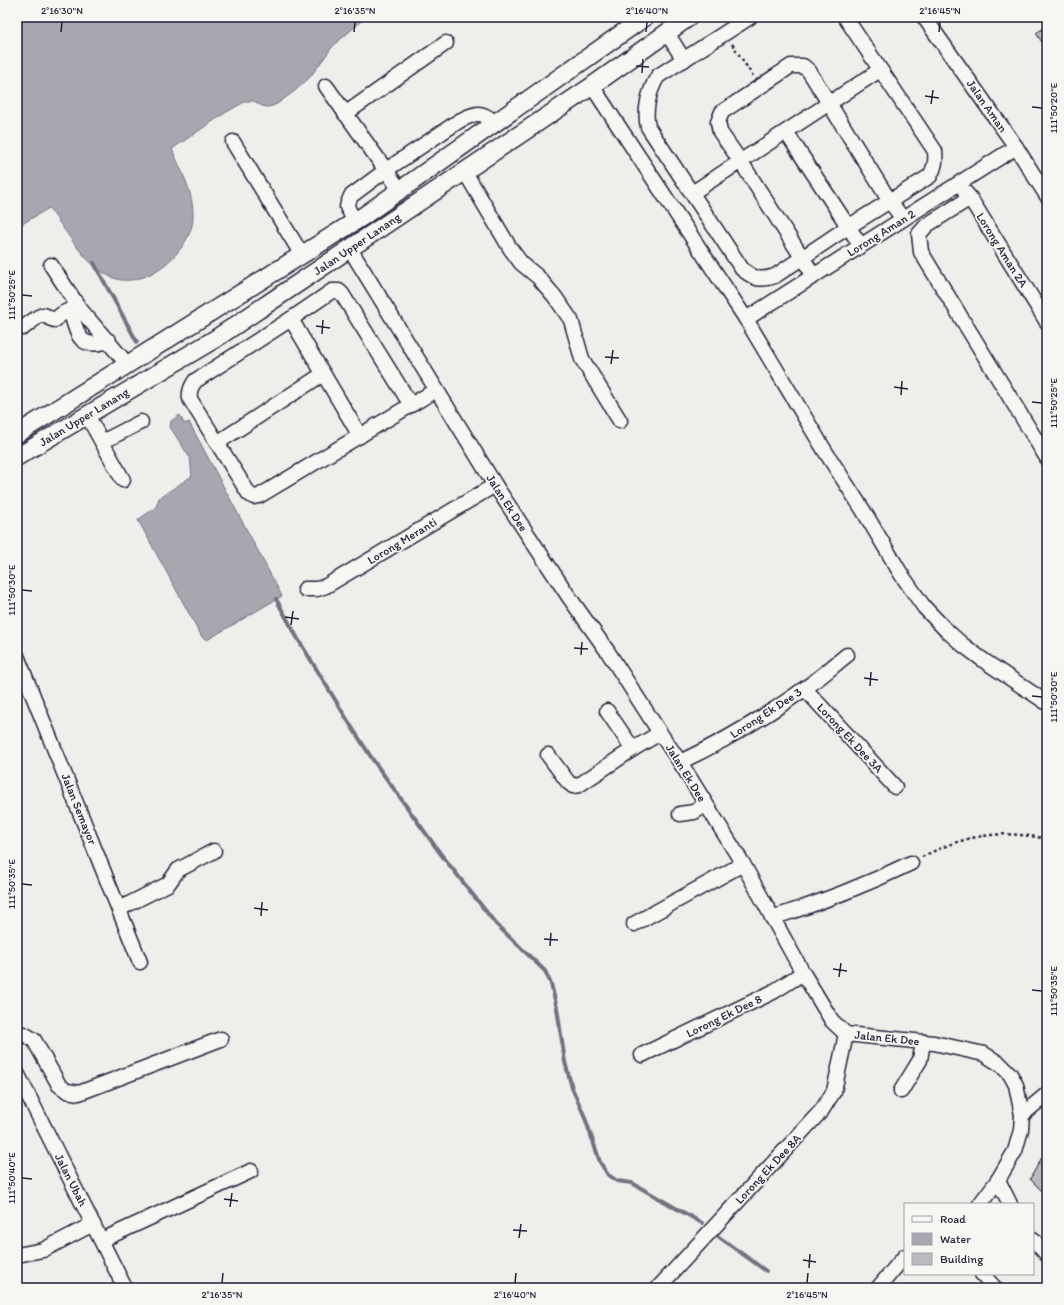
<svg xmlns="http://www.w3.org/2000/svg" width="1064" height="1305" font-family="Itim,sans-serif">
<defs>
<filter id="shadow"><feDropShadow dx="3.5" dy="3.5" stdDeviation="0" flood-color="#0004"/></filter>
</defs>
<rect width="100%" height="100%" fill="#eeeeeb"/>
<filter id="ink" filterUnits="userSpaceOnUse"><feTurbulence type="fractalNoise" baseFrequency=".025" numOctaves="2"/><feDisplacementMap in="SourceGraphic" scale="8" xChannelSelector="R" yChannelSelector="G"/><feConvolveMatrix kernelMatrix="1 2 1 2 8 2 1 2 1" color-interpolation-filters="sRGB"/></filter>
<g filter="url(#ink)">
<g fill="#a7a7af" stroke="#727281">
<path d="M 17,17 L 366,17 L 333,46 L 310,77 L 296,90 L 277,104 L 272,106 L 267,107 L 262,106 L 254,101 L 246,101 L 225,113 L 172,149 C 181,171 194,192 193,218 C 192,251 142,294 109,276 C 83,262 67,232 49,208 L 17,227 Z"/>
<polygon points="180,415 184,424 189,422 282,596 207,640 202,637 138,520 156,507 159,498 192,476 190,458 170,427 171,421"/>
</g>
<g fill="none" stroke-linecap="round" stroke-linejoin="round">
<g stroke="#727281" stroke-width="4">
<polyline points="94,263 137,342"/>
<polyline points="276,599 298,639 353,729 373,760 440,853 496,924 545,971 551,984 557,1008 565,1062 572,1088 584,1115 600,1162 608,1175 617,1181 632,1183 702,1223"/>
<polyline points="719,1237 766,1271"/>
</g>
</g>
<g fill="#bbbbbf" stroke="#22223b" filter="url(#shadow)">
<polygon points="1047,26 1047,50 1036,33"/>
<polygon points="1047,1148 1047,1196 1030,1179"/>
</g>
<g fill="none" stroke-linecap="round" stroke-linejoin="round">
<g stroke="#22223b" stroke-width="17">
<g id="minor">
<path d="M 750,17 L 658,76 C 649,90 644,111 648,127 L 742,269 C 755,279 759,281 775,276 L 848,227 L 930,176 C 935,167 936,161 935,151 L 845,17"/>
<polyline points="924,17 1016,147 1047,196"/>
<polyline points="667,33 684,60"/>
<polyline points="326,86 400,190"/>
<polyline points="592,86 746,319 825,451 863,510 901,574 924,607 946,630 963,645 983,660 1047,703"/>
<polyline points="345,114 446,43"/>
<polyline points="786,132 861,246"/>
<polyline points="233,142 302,255"/>
<polyline points="465,172 510,248 521,263 538,277 555,297 571,320 582,359 620,421"/>
<polyline points="965,192 970,198 1047,322"/>
<polyline points="692,193 880,70"/>
<polyline points="970,198 927,225 919,234 921,252 1047,458"/>
<path d="M 355,221 L 347,207 L 348,203 L 351,196 L 386,170 L 459,121 C 476,113 481,110 495,123"/>
<polyline points="350,249 495,485 569,597 608,652 660,733 680,762 743,864 803,973 832,1021 846,1034 934,1043 984,1054 1000,1064 1010,1074 1016,1085 1022,1115 1021,1130 1015,1151 998,1180 980,1204"/>
<polyline points="51,265 80,309 128,365"/>
<polyline points="814,276 741,162 720,132 718,122 722,112 791,66 803,66 809,71 889,200 903,219"/>
<path d="M 70,310 C 78,335 78,350 109,341"/>
<polyline points="291,319 360,436"/>
<polyline points="746,319 1016,147"/>
<path d="M 23,328 C 27,325 39,315 43,315 C 48,315 49,320 55,320 C 64,311 68,310 80,309"/>
<path d="M 411,405 L 342,294 L 339,291 L 332,291 L 329,293 L 291,319 L 195,381 C 191,387 189,391 190,399 L 249,494 L 254,497 L 259,496 L 436,390"/>
<polyline points="87,415 123,480"/>
<polyline points="102,442 141,422"/>
<polyline points="217,443 323,374"/>
<polyline points="305,589 317,589 326,586 495,485"/>
<polyline points="17,656 140,962"/>
<polyline points="805,689 895,787"/>
<polyline points="607,711 633,749"/>
<polyline points="548,755 568,782 573,786 579,785 633,749 660,733"/>
<path d="M 680,762 C 723,742 765,717 804,689 C 819,679 833,666 847,655"/>
<polyline points="680,814 694,812 705,805"/>
<polyline points="119,909 168,884 178,870 214,851"/>
<path d="M 772,918 C 820,903 866,885 911,863"/>
<polyline points="634,924 743,864"/>
<polyline points="17,1035 24,1034 34,1040 59,1085 67,1091 79,1093 221,1039"/>
<polyline points="642,1055 773,992 803,973"/>
<polyline points="17,1073 125,1288"/>
<polyline points="901,1091 920,1060 923,1042"/>
<polyline points="1022,1115 1047,1094"/>
<polyline points="998,1180 1010,1204"/>
<polyline points="1033,1239 1047,1255"/>
<polyline points="102,1240 251,1171"/>
<polyline points="17,1255 43,1250 93,1224"/>
<polyline points="982,1274 995,1288"/>
<polyline points="658,1288 822,1110 834,1091 846,1034"/>
<polyline points="878,1288 905,1256"/>
</g>
</g>
<g stroke="#22223b" stroke-width="20">
<g id="major">
<polyline points="17,434 362,217 645,17"/>
<polyline points="17,457 215,339 592,86 689,17"/>
</g>
</g>
<g stroke="#22223b" stroke-width="2.5" stroke-dasharray="3 3" stroke-linecap="butt">
<polyline points="732,44 753,76"/>
<path d="M 922,857 C 965,835 999,829 1047,839"/>
</g>
<use href="#minor" stroke="#f6f6f2" stroke-width="14"/>
<use href="#major" stroke="#f6f6f2" stroke-width="17"/>
</g>
</g>
<path fill="none" stroke="#22223b" stroke-width="1.5" d="M 61,32 L 62,22M 354,32 L 355,22M 646,32 L 647,22M 939,32 L 940,22M 636,66 L 649,67M 642,73 L 643,59M 925,96 L 939,98M 931,104 L 933,90M 1032,107 L 1042,108M 22,295 L 32,296M 316,326 L 330,328M 322,334 L 323,320M 605,357 L 619,358M 611,364 L 613,350M 894,387 L 908,389M 901,395 L 902,381M 1032,402 L 1042,403M 22,590 L 32,591M 285,617 L 299,619M 291,625 L 293,611M 574,648 L 588,649M 581,655 L 582,642M 864,678 L 878,680M 870,686 L 871,672M 1032,696 L 1042,697M 22,884 L 32,885M 254,908 L 268,910M 261,916 L 262,902M 544,939 L 558,940M 550,946 L 551,933M 833,969 L 847,971M 839,977 L 841,963M 1032,990 L 1042,991M 22,1178 L 32,1179M 224,1199 L 238,1201M 230,1207 L 232,1193M 513,1230 L 527,1231M 519,1238 L 521,1224M 803,1260 L 816,1262M 809,1268 L 810,1254M 222,1283 L 223,1273M 515,1283 L 516,1273M 807,1283 L 808,1273"/>
<g text-anchor="middle" stroke-width="3.5" stroke-linejoin="round" paint-order="stroke">
<g font-size="12" fill="#22223b" stroke="#f6f6f2">
<text transform="translate(987 106) rotate(55)" y="4">Jalan Aman</text>
<text transform="translate(881 233) rotate(-32)" y="4">Lorong Aman 2</text>
<text transform="translate(357 244) rotate(-34)" y="4">Jalan Upper Lanang</text>
<text transform="translate(1002 250) rotate(58)" y="4">Lorong Aman 2A</text>
<text transform="translate(84 417) rotate(-31)" y="4">Jalan Upper Lanang</text>
<text transform="translate(507 503) rotate(57)" y="4">Jalan Ek Dee</text>
<text transform="translate(402 541) rotate(-31)" y="4">Lorong Meranti</text>
<text transform="translate(766 713) rotate(-33)" y="4">Lorong Ek Dee 3</text>
<text transform="translate(850 738) rotate(47)" y="4">Lorong Ek Dee 3A</text>
<text transform="translate(686 773) rotate(58)" y="4">Jalan Ek Dee</text>
<text transform="translate(79 809) rotate(68)" y="4">Jalan Semayor</text>
<text transform="translate(724 1016) rotate(-26)" y="4">Lorong Ek Dee 8</text>
<text transform="translate(887 1038) rotate(6)" y="4">Jalan Ek Dee</text>
<text transform="translate(768 1169) rotate(-47)" y="4">Lorong Ek Dee 8A</text>
<text transform="translate(71 1180) rotate(63)" y="4">Jalan Ubah</text>
</g>
</g>
<rect width="1064" height="1305" fill="none" stroke="#f6f6f2" stroke-width="44"/>
<rect x="904" y="1203" width="130" height="72" fill="#f6f6f2" stroke="#a1a1a9"/>
<rect x="912" y="1216" width="20" height="6" fill="#f6f6f2" stroke="#a1a1a9"/>
<text x="940" y="1223" font-size="12" fill="#22223b">Road</text>
<rect x="912" y="1233" width="20" height="12" fill="#a7a7af" stroke="#a1a1a9"/>
<text x="940" y="1243" font-size="12" fill="#22223b">Water</text>
<rect x="912" y="1253" width="20" height="12" fill="#bbbbbf" stroke="#a1a1a9"/>
<text x="940" y="1263" font-size="12" fill="#22223b">Building</text>
<rect x="22" y="22" width="1020" height="1261" fill="none" stroke="#22223b" stroke-width="1.5"/>
<g font-size="10" text-anchor="middle" fill="#22223b">
<text x="62" y="14">2°16'30"N</text>
<text x="355" y="14">2°16'35"N</text>
<text x="647" y="14">2°16'40"N</text>
<text x="940" y="14">2°16'45"N</text>
<text transform="translate(1053 108) rotate(-90)" y="4">111°50'20"E</text>
<text transform="translate(11 295) rotate(-90)" y="4">111°50'25"E</text>
<text transform="translate(1053 403) rotate(-90)" y="4">111°50'25"E</text>
<text transform="translate(11 590) rotate(-90)" y="4">111°50'30"E</text>
<text transform="translate(1053 697) rotate(-90)" y="4">111°50'30"E</text>
<text transform="translate(11 884) rotate(-90)" y="4">111°50'35"E</text>
<text transform="translate(1053 991) rotate(-90)" y="4">111°50'35"E</text>
<text transform="translate(11 1178) rotate(-90)" y="4">111°50'40"E</text>
<text x="222" y="1298">2°16'35"N</text>
<text x="515" y="1298">2°16'40"N</text>
<text x="807" y="1298">2°16'45"N</text>
</g>
</svg>
